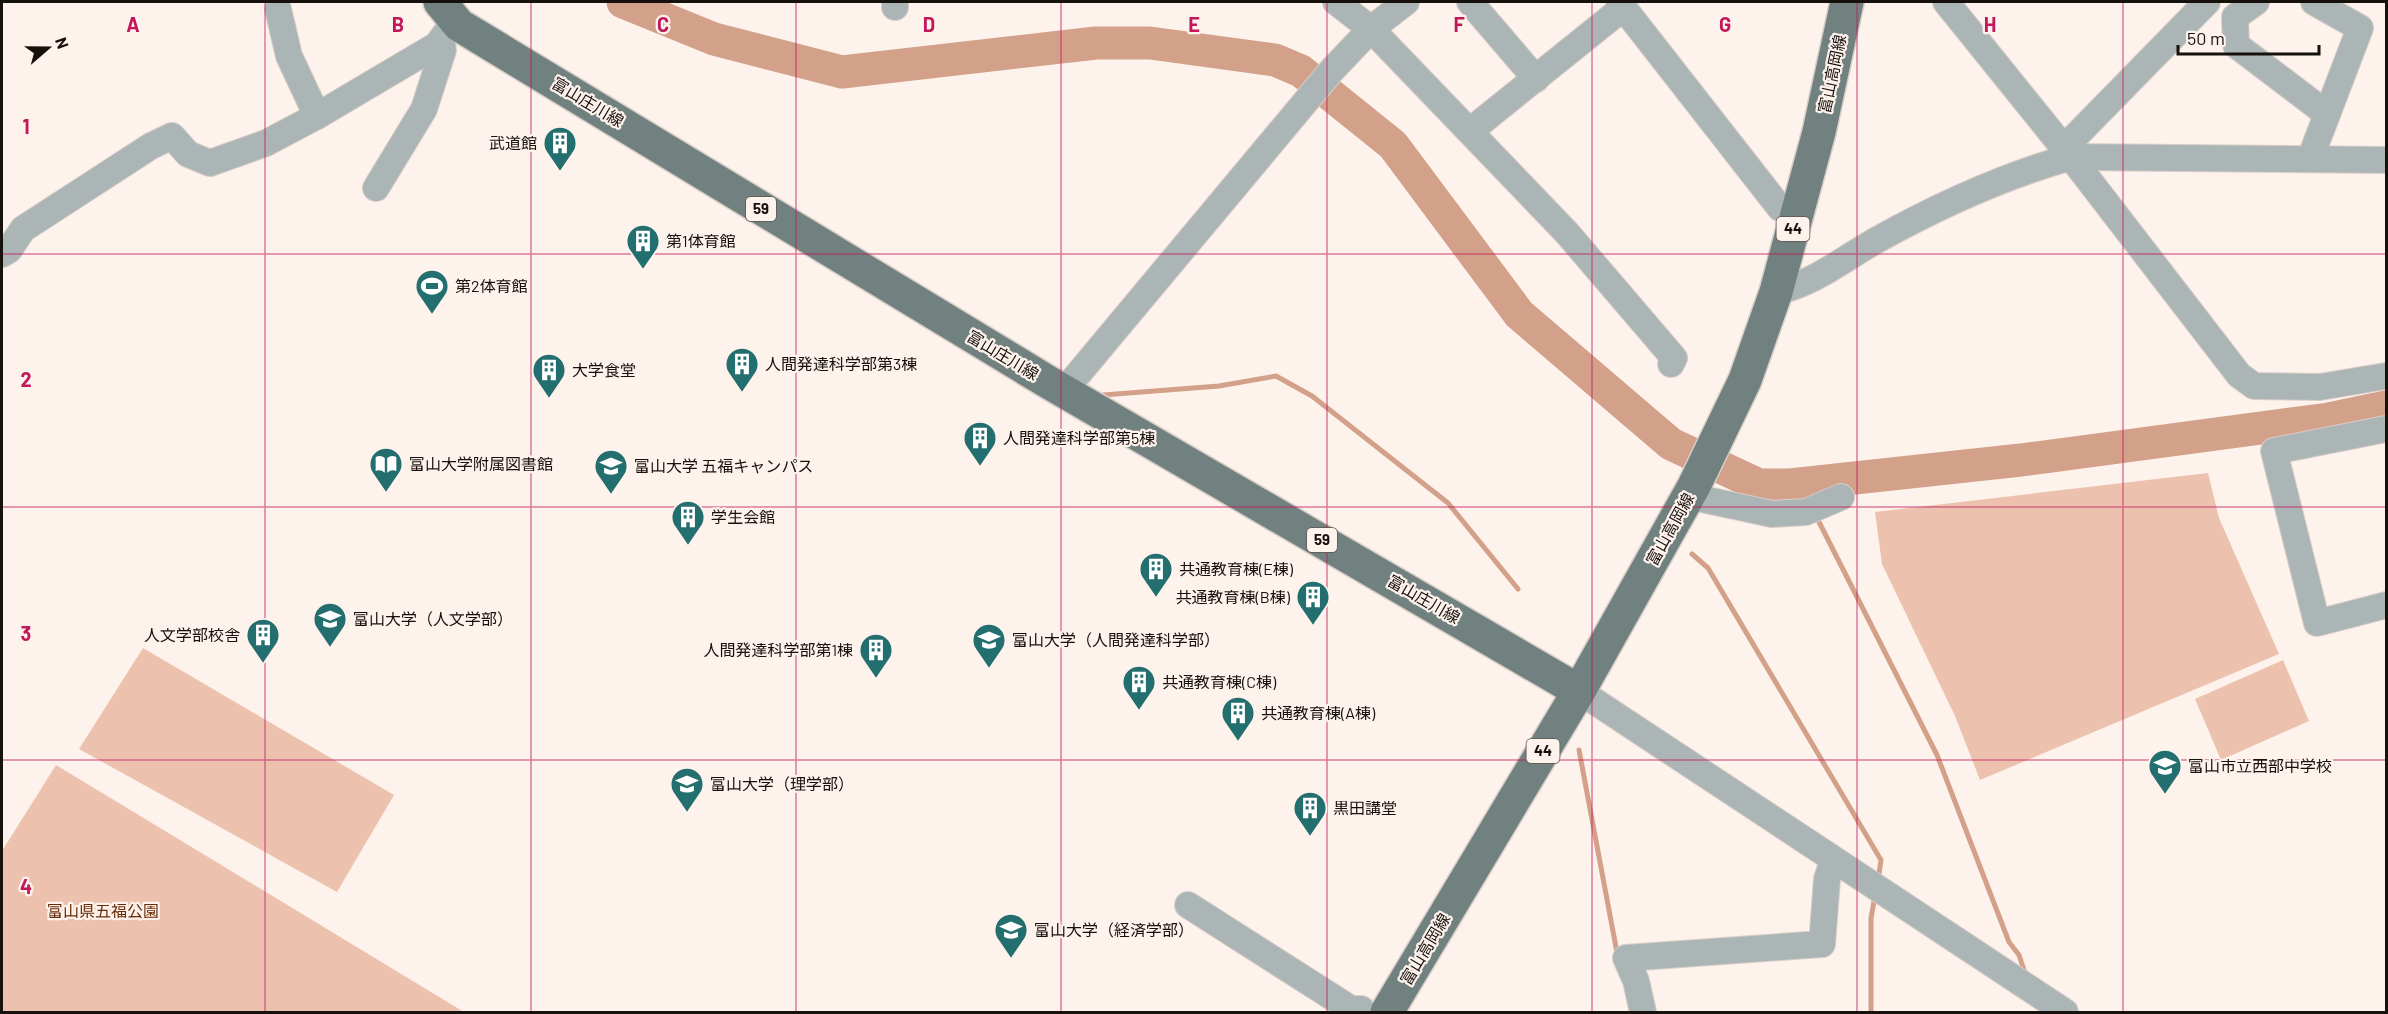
<svg xmlns="http://www.w3.org/2000/svg" width="2388" height="1014" font-family="Barlow,'Noto Sans JP',sans-serif">
<rect width="100%" height="100%" fill="#fdf2ec"/>
<g fill="#ecc2ae">
<polygon points="2208,473 2219,518 2279,654 1980,780 1955,716 1882,564 1875,512"/>
<polygon points="143,648 394,795 337,892 79,749"/>
<polygon points="2283,660 2309,721 2221,760 2195,699"/>
<polygon points="56,765 464,1012 2,1012 2,851"/>
</g>
<g fill="none" stroke-linecap="round" stroke-linejoin="round">
<g stroke="#d3a189" stroke-width="5">
<polyline points="1103,395 1219,386 1276,376 1312,396 1448,503 1518,589"/>
<polyline points="1790,485 1806,504"/>
<polyline points="1816,516 1937,755 2009,942 2019,955 2026,976"/>
<polyline points="1692,554 1708,568 1881,860 1878,881"/>
<polyline points="1579,750 1618,958"/>
<polyline points="1871,1012 1871,918 1875,896"/>
</g>
<polyline stroke="#d3a189" stroke-width="33" points="623,2 714,39 842,72 1096,43 1150,43 1275,60 1301,71 1393,145 1519,314 1671,444 1759,485 1790,485 2021,460 2329,419 2386,407"/>
<g stroke="#d8cec8" stroke-width="28">
<g id="minor">
<polyline points="1336,2 1371,29 1567,233 1674,358 1671,364"/>
<polyline points="1470,2 1536,79"/>
<polyline points="1619,2 1780,208 1796,216"/>
<polyline points="1946,2 2071,157 2239,375 2254,386 2320,387 2386,376"/>
<polyline points="2256,2 2235,17 2236,45 2327,114"/>
<polyline points="895,7 895,2"/>
<polyline points="278,9 289,56 317,116"/>
<polyline points="1470,131 1624,7"/>
<polyline points="2064,148 2207,2"/>
<polyline points="2310,159 2360,28 2314,2"/>
<polyline points="376,188 424,109 443,50 441,40"/>
<polyline points="2,254 9,250 23,229 151,146 172,136 188,154 210,163 266,143 317,116 437,45 446,33 459,25"/>
<path d="M 1776,292 C 1815,283 1843,259 1877,240 C 1938,206 2004,176 2071,157 L 2386,160"/>
<polyline points="1064,391 1332,70 1371,29 1406,2"/>
<polyline points="2386,429 2274,451 2317,623 2386,605"/>
<polyline points="1688,496 1772,514 1806,512 1841,497"/>
<polyline points="1579,691 2065,1012"/>
<polyline points="1188,905 1351,1009 1361,1009"/>
<polyline points="1643,1012 1636,981 1626,958 1822,944 1827,879 1833,861"/>
</g>
</g>
<g stroke="#d8cec8" stroke-width="36">
<g id="major">
<polyline points="440,2 459,25 1048,382 1579,691"/>
<polyline points="1387,1012 1579,691 1694,486 1745,380 1776,292 1819,132 1847,2"/>
</g>
</g>
<use href="#minor" stroke="#acb5b5" stroke-width="26"/>
<use href="#major" stroke="#708180" stroke-width="33"/>
</g>
<path fill="none" stroke="#c2185b" stroke-width="1.5" stroke-opacity="0.55" d="M 265,2 L 265,1012M 531,2 L 531,1012M 796,2 L 796,1012M 1061,2 L 1061,1012M 1327,2 L 1327,1012M 1592,2 L 1592,1012M 1857,2 L 1857,1012M 2123,2 L 2123,1012M 2,254 L 2386,254M 2,507 L 2386,507M 2,760 L 2386,760"/>
<defs>
<g id="building-pin" transform="scale(1.725)"><path d="M0 17L-7.5 6A9.5 9.5 0 1 1 7.5 6Z" fill="#236e6e" stroke="#fdf2ec"/><path d="M-4-6H4V6H1V3H-1V6H-4ZM-2.5-4.3h1.7v1.8h-1.7ZM.8-4.3h1.7v1.8H.8ZM-2.5-1h1.7V.8h-1.7ZM.8-1h1.7V.8H.8Z" fill="#fff"/></g>
<g id="stadium-pin" transform="scale(1.725)"><path d="M0 17L-7.5 6A9.5 9.5 0 1 1 7.5 6Z" fill="#236e6e" stroke="#fdf2ec"/><path d="M0-5a6.5 5 0 1 0 0 10a6.5 5 0 1 0 0-10ZM-3.5-1.8h7v3.6h-7Z" fill="#fff"/></g>
<g id="library-pin" transform="scale(1.725)"><path d="M0 17L-7.5 6A9.5 9.5 0 1 1 7.5 6Z" fill="#236e6e" stroke="#fdf2ec"/><path d="M-6-4Q-3-5.5-.7-3.5V5Q-3 3-6 4ZM6-4Q3-5.5 .7-3.5V5Q3 3 6 4Z" fill="#fff"/></g>
<g id="university-pin" transform="scale(1.725)"><path d="M0 17L-7.5 6A9.5 9.5 0 1 1 7.5 6Z" fill="#236e6e" stroke="#fdf2ec"/><path d="M0-5L7-2L0 1L-7-2ZM-4 1L0 2.5L4 1V4Q0 6-4 4Z" fill="#fff"/></g>
<g id="school-pin" transform="scale(1.725)"><path d="M0 17L-7.5 6A9.5 9.5 0 1 1 7.5 6Z" fill="#236e6e" stroke="#fdf2ec"/><path d="M0-5L7-2L0 1L-7-2ZM-4 1L0 2.5L4 1V4Q0 6-4 4Z" fill="#fff"/></g>
</defs>
<g fill-rule="evenodd">
<use href="#building-pin" x="560" y="143"/>
<use href="#building-pin" x="643" y="241"/>
<use href="#stadium-pin" x="432" y="286"/>
<use href="#building-pin" x="742" y="364"/>
<use href="#building-pin" x="549" y="370"/>
<use href="#building-pin" x="980" y="438"/>
<use href="#library-pin" x="386" y="464"/>
<use href="#university-pin" x="611" y="466"/>
<use href="#building-pin" x="688" y="517"/>
<use href="#building-pin" x="1156" y="569"/>
<use href="#building-pin" x="1313" y="597"/>
<use href="#university-pin" x="330" y="619"/>
<use href="#building-pin" x="263" y="635"/>
<use href="#university-pin" x="989" y="640"/>
<use href="#building-pin" x="876" y="650"/>
<use href="#building-pin" x="1139" y="682"/>
<use href="#building-pin" x="1238" y="713"/>
<use href="#school-pin" x="2165" y="766"/>
<use href="#university-pin" x="687" y="784"/>
<use href="#building-pin" x="1310" y="808"/>
<use href="#university-pin" x="1011" y="930"/>
</g>
<g text-anchor="middle" stroke-width="4.5" stroke-linejoin="round" paint-order="stroke">
<g fill="#fdf2ec" stroke="#5c5451" stroke-width="1.5">
<rect x="746" y="197" width="30" height="24" rx="4.5"/>
<rect x="1776.5" y="217" width="33" height="24" rx="4.5"/>
<rect x="1307" y="528" width="30" height="24" rx="4.5"/>
<rect x="1526.5" y="739" width="33" height="24" rx="4.5"/>
</g>
<g font-size="15" font-weight="bold" fill="#17110e">
<text x="761" y="214">59</text>
<text x="1793" y="234">44</text>
<text x="1322" y="545">59</text>
<text x="1543" y="756">44</text>
</g>
<g font-size="16" fill="#17110e" stroke="#fdf2ec">
<text transform="translate(1832 74) rotate(-78)" y="6">富山高岡線</text>
<text transform="translate(588 102) rotate(31)" y="6">富山庄川線</text>
<text transform="translate(1003 355) rotate(31)" y="6">富山庄川線</text>
<text transform="translate(1670 529) rotate(-61)" y="6">富山高岡線</text>
<text transform="translate(1424 599) rotate(30)" y="6">富山庄川線</text>
<text transform="translate(1425 949) rotate(-59)" y="6">富山高岡線</text>
</g>
<g font-size="16" fill="#17110e" stroke="#fdf2ec" text-anchor="start">
<text x="537" y="149" text-anchor="end">武道館</text>
<text x="666" y="247">第1体育館</text>
<text x="455" y="292">第2体育館</text>
<text x="765" y="370">人間発達科学部第3棟</text>
<text x="572" y="376">大学食堂</text>
<text x="1003" y="444">人間発達科学部第5棟</text>
<text x="409" y="470">富山大学附属図書館</text>
<text x="634" y="472">富山大学 五福キャンパス</text>
<text x="711" y="523">学生会館</text>
<text x="1179" y="575">共通教育棟(E棟)</text>
<text x="1290" y="603" text-anchor="end">共通教育棟(B棟)</text>
<text x="353" y="625">富山大学（人文学部）</text>
<text x="240" y="641" text-anchor="end">人文学部校舎</text>
<text x="1012" y="646">富山大学（人間発達科学部）</text>
<text x="853" y="656" text-anchor="end">人間発達科学部第1棟</text>
<text x="1162" y="688">共通教育棟(C棟)</text>
<text x="1261" y="719">共通教育棟(A棟)</text>
<text x="2188" y="772">富山市立西部中学校</text>
<text x="710" y="790">富山大学（理学部）</text>
<text x="1333" y="814">黒田講堂</text>
<text x="1034" y="936">富山大学（経済学部）</text>
</g>
<g font-size="16" fill="#682c05" stroke="#fdf2ec">
<text x="103" y="917">富山県五福公園</text>
</g>
</g>
<g font-size="20" text-anchor="middle" font-weight="bold" fill="#c2185b" stroke="#fdf2ec" stroke-width="4.5" stroke-linejoin="round" paint-order="stroke">
<text x="133" y="32">A</text>
<text x="398" y="32">B</text>
<text x="663" y="32">C</text>
<text x="929" y="32">D</text>
<text x="1194" y="32">E</text>
<text x="1459" y="32">F</text>
<text x="1725" y="32">G</text>
<text x="1990" y="32">H</text>
<text x="26" y="134">1</text>
<text x="26" y="387">2</text>
<text x="26" y="641">3</text>
<text x="26" y="894">4</text>
</g>
<rect width="2388" height="1014" fill="none" stroke="#17110e" stroke-width="6"/>
<g transform="translate(48 48) rotate(70)" stroke="#fdf2ec" stroke-width="4.5" paint-order="stroke">
<path d="M0-4.5L10 22L0 15L-10 22Z" fill="#17110e"/>
<text y="-9" font-size="16" font-weight="bold" text-anchor="middle" fill="#17110e">N</text>
</g>
<path d="M2178 45v9h141v-9" fill="none" stroke="#17110e" stroke-width="3"/>
<text x="2187" y="45" font-size="18" fill="#17110e" stroke="#fdf2ec" stroke-width="4.5" paint-order="stroke">50 m</text>
</svg>
